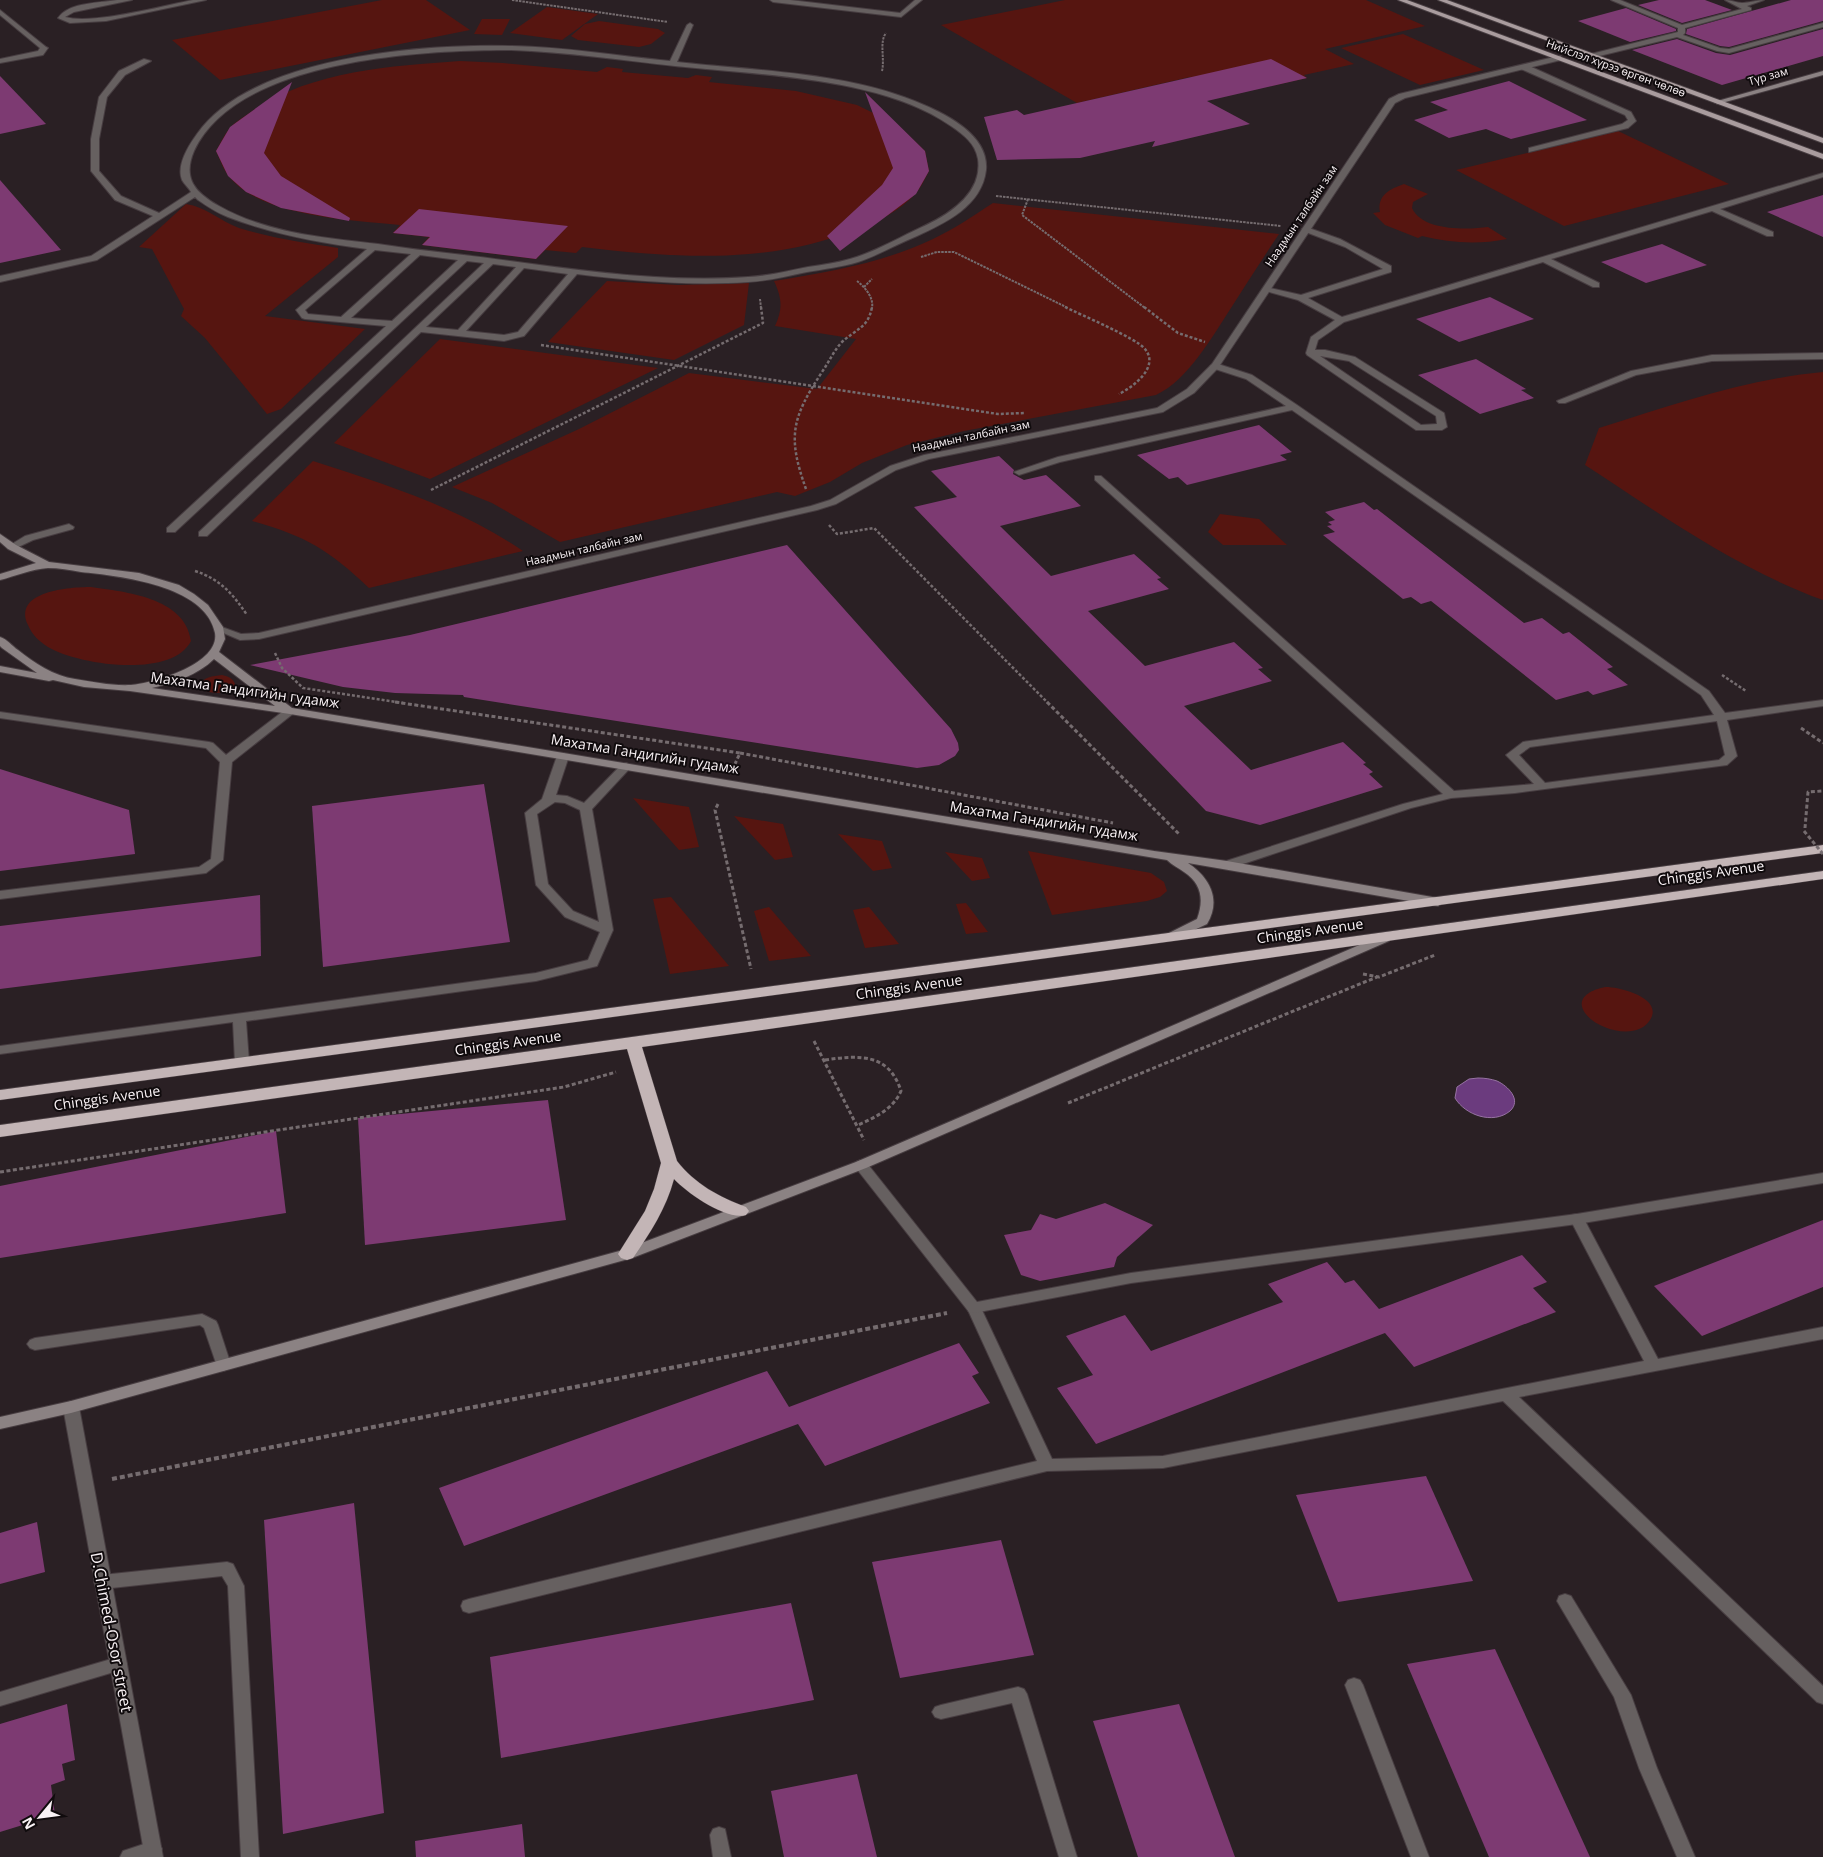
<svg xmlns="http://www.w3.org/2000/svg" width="1823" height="1857" font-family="'Open Sans',sans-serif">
<rect width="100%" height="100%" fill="#2a2024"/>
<g fill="#561510">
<polygon points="382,0 426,0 470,30 220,80 172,40"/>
<polygon points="1065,0 1366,0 1425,26 1325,49 1354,64 1304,75 1307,78 1271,86 1267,84 1223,94 1190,77 1077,103 941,25"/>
<polygon points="547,7 598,14 562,40 510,33"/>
<polygon points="482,19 510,19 502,35 474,34"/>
<polygon points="599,21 658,29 665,33 651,44 639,47 578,40 571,36 585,24"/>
<polygon points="1403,34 1484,70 1420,85 1341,48"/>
<path d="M 460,61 L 503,63 L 597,72 L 607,67 L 623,69 L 622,72 L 688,78 L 696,75 L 712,77 L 709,82 L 796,91 L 857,105 L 898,125 L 925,151 L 929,171 C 925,178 921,188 915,194 C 900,211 878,221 857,229 C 769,265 674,258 582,247 L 576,253 L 545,250 L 536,259 L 422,245 L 429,237 L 393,233 L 400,225 C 352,220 259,217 228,175 C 223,169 220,159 216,151 C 220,144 224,135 230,128 C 234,123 242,118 248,114 C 308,71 389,66 460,61 Z"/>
<polygon points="1618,131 1729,184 1564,226 1456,170"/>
<path d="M 1404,184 L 1428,194 L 1413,202 L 1412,208 C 1422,231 1467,230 1488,227 L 1507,239 C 1478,245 1450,243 1422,236 L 1418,238 L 1385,225 L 1373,213 L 1380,212 C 1377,195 1390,189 1404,184 Z"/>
<path d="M 993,203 L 1279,234 C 1263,258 1247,283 1231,308 C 1212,337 1188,380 1156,395 L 964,431 L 907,445 L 862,463 L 830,482 L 795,496 L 777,492 L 560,542 L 492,503 L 452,487 L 579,429 L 689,373 L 817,389 L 856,339 L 775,326 C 783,309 782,298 774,281 C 828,272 883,263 933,239 C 954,229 973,216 993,203 Z"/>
<path d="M 186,204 C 206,207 220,221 239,228 C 271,238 305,243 338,248 L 338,257 L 265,316 L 365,329 L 281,409 L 267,414 L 205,338 L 181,316 L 184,309 L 152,249 L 139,247 Z"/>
<polygon points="607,281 678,285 749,283 744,325 674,360 548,342"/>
<polygon points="440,339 658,368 430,479 334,443"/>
<path d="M 1823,372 L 1823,600 C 1739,570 1660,514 1585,465 L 1599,428 C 1672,405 1746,379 1823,372 Z"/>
<path d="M 313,461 C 385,484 460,508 523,551 L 369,588 C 328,549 305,536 252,521 Z"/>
<polygon points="1220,514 1259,519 1287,545 1223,545 1208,532"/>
<path d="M 91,587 C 125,592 185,597 191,641 C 172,679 78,665 48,647 C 40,642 32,635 28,625 C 12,591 70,587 91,587 Z"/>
<path d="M 222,675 C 230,677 234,679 236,687 C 228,695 206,695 198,686 C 204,677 212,676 222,675 Z"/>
<polygon points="633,798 689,807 699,847 679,850"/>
<polygon points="734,816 783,824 793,857 775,860"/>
<polygon points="838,834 882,841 892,868 873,871"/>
<polygon points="1028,851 1151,873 1164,882 1167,891 1160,897 1147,901 1052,915"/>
<polygon points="945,852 982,858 990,878 972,881"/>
<polygon points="671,897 729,966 670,974 653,899"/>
<polygon points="966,903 988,932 966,934 956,904"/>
<polygon points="769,907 811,956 769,961 754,911"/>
<polygon points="869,907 899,944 865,948 853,910"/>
<path d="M 1606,987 C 1620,987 1664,998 1650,1020 C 1637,1041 1597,1030 1585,1013 C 1574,997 1593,989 1606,987 Z"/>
</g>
<path fill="#6b3b7e" stroke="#9672a2" d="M 1478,1078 C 1485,1078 1491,1079 1497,1081 C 1508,1086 1522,1100 1510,1111 C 1493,1125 1465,1115 1455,1098 L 1457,1087 L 1469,1079 Z"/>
<g fill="#7d3a72">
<polygon points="1659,0 1705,0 1732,10 1682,23 1638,5"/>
<polygon points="1791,0 1823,0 1823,21 1729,47 1720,46 1686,34 1687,29"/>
<polygon points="1626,8 1676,29 1676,31 1630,42 1578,21"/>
<polygon points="1823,29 1823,56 1722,85 1632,50 1677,39 1716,53 1730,55"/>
<polygon points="1271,59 1307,78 1207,101 1250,124 1152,147 1155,141 1080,158 997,160 984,117 1017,110 1024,115"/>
<polygon points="0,76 46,124 0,134"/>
<polygon points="1509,81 1587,120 1511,139 1486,129 1449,138 1414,120 1448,110 1430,102"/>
<polygon points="292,82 264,153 281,176 350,218 349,221 281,208 246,192 228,176 216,151 230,127"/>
<polygon points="865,92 925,151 929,171 916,194 840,251 827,236 882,185 893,168"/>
<polygon points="0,180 61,250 0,263"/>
<polygon points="1823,195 1823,237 1767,212"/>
<polygon points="419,209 568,226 536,259 422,245 430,237 393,233"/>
<polygon points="1662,244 1707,265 1646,283 1601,262"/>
<polygon points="1490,297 1534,319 1459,342 1416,319"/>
<polygon points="1476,359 1526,389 1521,390 1534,398 1480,414 1418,375"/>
<polygon points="1259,425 1292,452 1280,455 1287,460 1187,485 1178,477 1169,479 1137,455"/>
<polygon points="999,456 1014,470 1013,474 1024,480 1046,475 1081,506 1000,526 1051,576 1134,554 1161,578 1157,579 1169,589 1088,611 1145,666 1234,642 1263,668 1258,669 1272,681 1184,706 1251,770 1343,742 1366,763 1363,764 1373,772 1369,774 1383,787 1260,825 1206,811 914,507 957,497 931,471"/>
<polygon points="1364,502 1374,510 1377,509 1524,623 1542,618 1563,634 1569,632 1613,667 1607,669 1628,685 1593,695 1588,691 1556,700 1431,601 1421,604 1411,597 1403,599 1323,535 1335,532 1327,526 1332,525 1328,522 1335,520 1325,512"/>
<polygon points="787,545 951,729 958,743 959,750 955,756 939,765 917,768 464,697 463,695 395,693 343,687 250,665 410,635"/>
<polygon points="0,769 129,810 135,854 0,871"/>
<polygon points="484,784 510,942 323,967 312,806"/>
<polygon points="260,895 261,956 0,989 0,926"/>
<polygon points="548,1100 566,1220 365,1245 358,1118"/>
<polygon points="276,1131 286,1213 0,1258 0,1186"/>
<polygon points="1105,1203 1153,1225 1117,1257 1114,1267 1040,1281 1021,1275 1004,1235 1031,1230 1040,1214 1056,1219"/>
<polygon points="1823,1220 1823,1287 1702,1336 1654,1286"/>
<polygon points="1522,1255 1547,1282 1533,1288 1556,1312 1414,1367 1385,1333 1096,1444 1057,1388 1093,1375 1066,1336 1125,1315 1151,1351 1283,1302 1268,1284 1327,1262 1345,1283 1354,1280 1379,1309"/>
<polygon points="959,1343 979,1373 972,1376 990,1403 825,1466 798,1424 464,1546 439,1488 767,1371 789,1407"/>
<polygon points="1426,1476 1473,1581 1338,1602 1296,1495"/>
<polygon points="354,1503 384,1813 283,1834 264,1520"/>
<polygon points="37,1522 45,1572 0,1584 0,1533"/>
<polygon points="1001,1540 1034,1655 900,1678 872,1562"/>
<polygon points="791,1603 814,1700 501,1758 490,1657"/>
<polygon points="1495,1649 1590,1857 1489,1857 1407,1664"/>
<polygon points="67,1704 75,1760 62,1764 65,1780 51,1785 55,1815 0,1832 0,1724"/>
<polygon points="1179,1704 1235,1857 1138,1857 1093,1721"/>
<polygon points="857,1774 877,1857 784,1857 771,1791"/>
<polygon points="522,1824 525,1857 416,1857 415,1841"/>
</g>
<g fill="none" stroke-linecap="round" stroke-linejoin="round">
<g stroke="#473d41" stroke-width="2">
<g id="lane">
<path d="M 690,23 L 693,25 L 677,62 C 757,71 850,72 924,105 C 950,116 989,137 986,170 C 982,206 945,223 917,236 C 897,244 879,255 858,262 C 842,267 824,269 807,272 C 788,276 768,281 748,282 C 692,286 633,281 577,274 L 524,336 L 504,341 L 421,332 L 207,536 L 199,536 L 199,532 L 484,263 L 467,261 L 175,532 L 167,532 L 167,528 L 386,326 L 305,319 L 302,318 L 296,310 L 367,249 C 320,243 272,234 228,217 C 217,213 207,206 198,200 L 195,197 L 97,260 L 0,282 L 0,276 L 91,256 L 153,216 L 115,200 L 91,171 L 91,139 L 99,97 L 119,71 L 144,59 L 151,61 L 125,75 L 107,97 L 99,139 L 99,171 L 121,196 L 159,213 L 191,192 C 189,188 184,184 182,180 C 176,165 189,145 197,134 C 252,56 423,44 512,46 C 565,47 617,56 670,61 L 687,25 ZM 511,50 C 566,52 620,60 675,66 C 759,75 881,77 951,126 C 964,135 975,143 978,159 C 983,194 948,215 922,227 C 898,238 875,252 850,259 C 836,263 822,265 808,267 C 788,271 768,276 748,277 C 649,284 551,265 455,254 C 429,251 403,248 378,244 C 326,238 266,233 219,206 C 196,193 182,179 194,151 C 237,59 422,50 511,50 ZM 375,250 L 411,254 L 341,317 L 308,314 L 305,310 ZM 420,255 L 458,260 L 392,321 L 351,318 ZM 493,264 L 516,267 L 458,330 L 426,327 ZM 524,268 L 568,274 L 518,332 L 504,335 L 466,331 Z"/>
<polygon points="1521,65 1527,65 1631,112 1636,121 1628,128 1529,152 1529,148 1622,124 1628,120 1625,115 1521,69"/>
<path d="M 1823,173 L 1823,177 L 1720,209 L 1773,232 L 1773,236 L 1767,236 L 1712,211 L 1551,259 L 1599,283 L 1599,287 L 1593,287 L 1543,262 L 1344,322 L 1318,340 L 1315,350 L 1325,350 L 1355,357 L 1444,413 L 1447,427 L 1442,430 L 1416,430 L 1307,355 L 1306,353 L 1311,337 L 1335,320 L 1298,300 L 1262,290 L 1266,287 L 1301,295 L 1383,269 L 1345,247 L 1303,231 L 1302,229 L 1306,227 L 1340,239 L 1391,266 L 1391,272 L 1308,298 L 1342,317 ZM 1320,356 L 1349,361 L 1436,416 L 1437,424 L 1421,425 Z"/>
<polygon points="1823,353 1823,359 1712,361 1636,375 1565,403 1559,403 1557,401 1631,371 1712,355"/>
<path d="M 1215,363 L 1252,375 L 1297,405 L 1709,691 L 1725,713 L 1823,700 L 1823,706 L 1727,720 L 1737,756 L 1727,765 L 1515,793 L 1451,798 L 1411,808 L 1231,868 L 1223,868 L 1221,865 L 1223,862 L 1403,804 L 1443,794 L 1095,480 L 1095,476 L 1101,476 L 1454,791 L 1534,784 L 1506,755 L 1523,742 L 1714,715 L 1701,695 L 1292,410 L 1060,462 L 1019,475 L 1014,472 L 1058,457 L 1286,406 L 1246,379 L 1212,368 L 1210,366 ZM 1717,721 L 1725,755 L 1719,760 L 1545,783 L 1519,755 L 1530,747 Z"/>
<polygon points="69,524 74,527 73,529 33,540 12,550 7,547 25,536"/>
<polygon points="290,708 294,709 296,711 294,713 232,762 223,860 206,873 0,899 0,891 199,867 211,859 220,762 206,748 0,718 0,712 209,742 213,743 226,755 286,709"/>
<path d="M 563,753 L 569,756 L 556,795 L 567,796 L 584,803 L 622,764 L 626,763 L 632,766 L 592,809 L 613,930 L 597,966 L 536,981 L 246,1021 L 249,1062 L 247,1065 L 237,1065 L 235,1062 L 233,1022 L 0,1054 L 0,1046 L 536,973 L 588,960 L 600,932 L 565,917 L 536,885 L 525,813 L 542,799 L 557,756 ZM 555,802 L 565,803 L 580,810 L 599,922 L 573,911 L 548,884 L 537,814 Z"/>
<polygon points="1577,1214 1582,1215 1584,1219 1658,1359 1823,1327 1823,1339 1519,1397 1823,1686 1823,1704 1817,1702 1503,1401 1163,1468 1047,1471 469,1613 463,1611 461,1606 463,1601 469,1599 1037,1461 967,1308 969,1304 974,1303 979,1304 981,1308 1052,1459 1163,1456 1644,1361 1570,1219 1572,1215"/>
<polygon points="202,1314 216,1321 218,1325 231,1365 228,1369 223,1371 218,1369 204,1328 200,1325 35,1350 30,1348 27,1344 30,1340 35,1338"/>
<polygon points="227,1562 233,1564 244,1586 259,1857 241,1857 228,1586 222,1576 102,1589 96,1587 94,1582 96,1577 102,1575"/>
<polygon points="1565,1594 1571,1596 1631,1695 1657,1768 1695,1857 1677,1857 1639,1768 1614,1697 1557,1601 1559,1596"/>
<polygon points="118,1657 124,1659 127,1664 124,1669 0,1706 0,1692"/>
<polygon points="1354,1678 1360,1680 1363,1685 1429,1857 1411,1857 1345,1685 1348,1680"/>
<polygon points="1018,1687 1024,1689 1027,1694 1077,1857 1059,1857 1012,1703 941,1719 935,1717 932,1712 935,1707 941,1705"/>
<polygon points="719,1827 725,1829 731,1857 713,1857 710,1835 713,1829"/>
<polygon points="153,1841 159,1843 162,1849 159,1855 153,1857 120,1857 123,1851"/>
</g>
</g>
<g stroke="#473d41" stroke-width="2">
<g id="street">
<path d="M 117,0 L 132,0 L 74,12 L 65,17 C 92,25 163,6 193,0 L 206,0 L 106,21 L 70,23 L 58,18 C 69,2 100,3 117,0 Z"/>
<polygon points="770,0 790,0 900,13 915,0 922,0 901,17 773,2"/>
<path d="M 1611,0 L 1620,0 L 1682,25 L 1742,9 L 1725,0 C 1731,0 1737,3 1742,3 C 1749,3 1757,0 1764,0 L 1747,6 L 1751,8 L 1751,10 L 1685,28 L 1685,33 L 1683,35 L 1720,48 L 1729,49 L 1823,23 L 1823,27 L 1729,53 L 1717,51 L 1677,37 L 1591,58 L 1591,54 L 1678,32 L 1678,28 Z"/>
<polygon points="0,10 46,47 48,48 43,55 0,63 0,59 38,51 40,48 0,15"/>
<polygon points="1558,56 1561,56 1561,60 1405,98 1395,103 1218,368 1194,393 1163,412 929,459 896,470 836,504 817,510 259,639 240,640 214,629 219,626 241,634 259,633 811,506 830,500 890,466 924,455 1157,408 1187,389 1212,364 1389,99 1399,94"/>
<polygon points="861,1160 866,1162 977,1302 1131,1273 1577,1214 1823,1173 1823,1183 1577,1224 1131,1283 974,1313 969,1312 856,1168 854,1165 856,1162"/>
<polygon points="71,1401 76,1403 79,1407 163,1857 145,1857 63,1407 66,1403"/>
</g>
</g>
<g stroke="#473d41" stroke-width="2">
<g id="secondary">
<polygon points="1823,71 1823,75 1718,104 1714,102"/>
<path d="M 0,534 L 16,545 L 49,562 L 139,573 L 179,585 L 194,594 L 208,605 L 223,627 L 225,639 L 219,652 L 292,708 L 1154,851 L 1227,861 L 1438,898 L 1444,902 L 1438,906 L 1188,863 C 1209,877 1222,899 1207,924 L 1173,940 L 1167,936 L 1169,933 L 1197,919 C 1204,900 1202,884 1184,872 C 1179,868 1172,865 1167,860 L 290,714 L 130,691 L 84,687 L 53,680 L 49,681 L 0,672 L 0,666 L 37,673 L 2,648 L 0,646 L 0,637 C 7,639 12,646 18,650 C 34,663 54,676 75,679 C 93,682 113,686 131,685 C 154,683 220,664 215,633 C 206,585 119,576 81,572 C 70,570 59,568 48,568 C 31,569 16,576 0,580 L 0,574 L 36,563 L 8,549 L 0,542 ZM 214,659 L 275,706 L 152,688 C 173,683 198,675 214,659 Z"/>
<polygon points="1385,934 1389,935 1391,938 1389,941 866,1168 632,1258 71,1413 0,1429 0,1417 71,1401 623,1250 856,1162"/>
</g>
</g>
<g stroke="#473d41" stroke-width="2">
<g id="primary">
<polygon points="1398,0 1407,0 1823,154 1823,159"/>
<polygon points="1438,0 1447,0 1823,138 1823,143"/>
</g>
</g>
<g stroke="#473d41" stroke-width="1">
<g id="highway">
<polygon points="1823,845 1823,853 0,1100 0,1090"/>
<path d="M 1823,871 L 1823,879 L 642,1047 L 677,1161 C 695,1184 719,1197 746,1207 L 749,1211 L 746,1215 C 727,1221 687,1193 674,1179 C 666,1209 650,1233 633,1258 L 627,1260 L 621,1258 L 618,1254 L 645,1211 L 654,1189 L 661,1163 L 627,1049 L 0,1137 L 0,1125 Z"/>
</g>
</g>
<g stroke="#756c6f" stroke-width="2" stroke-dasharray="2.5 1" stroke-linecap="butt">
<polyline points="512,0 668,22"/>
<path d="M 882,71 C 885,59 879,42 886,33"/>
<polyline points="996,196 1281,226"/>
<polyline points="1028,199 1022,215 1145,308"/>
<polyline points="921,257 937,252 954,252 1068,308"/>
<path d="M 857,281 C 865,287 874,298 872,308"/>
<polyline points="864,287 872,279"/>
<polyline points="760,299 761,308"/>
</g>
<g stroke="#756c6f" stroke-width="2.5" stroke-dasharray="3 2" stroke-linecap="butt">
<path d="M 1065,307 C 1081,315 1136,338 1145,349 C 1160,367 1133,387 1119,394"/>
<polyline points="1144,307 1178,333 1205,342"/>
<polyline points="541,345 998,414 1025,413"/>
<path d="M 806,489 C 787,436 792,418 822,372 C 829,362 833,352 841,343 C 855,329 868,329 872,307"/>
<polyline points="431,490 763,323 761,307"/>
<polyline points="829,525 837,534 874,528 1048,703"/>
<path d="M 195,571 C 220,579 233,594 247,615"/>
<polyline points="275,653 282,668 303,688 403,703"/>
<polyline points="1722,675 1746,691"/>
</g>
<g stroke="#756c6f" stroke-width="3" stroke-dasharray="4 2.5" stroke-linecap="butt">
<polyline points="395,702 740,753 735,764"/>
<polyline points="1047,702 1180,835"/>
<polyline points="1801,728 1823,743"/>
<polyline points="740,753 1113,823"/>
<polyline points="718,804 715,810 751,969"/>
<polyline points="1805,828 1808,792 1823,791"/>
<polyline points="1363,974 1379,977 1435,955"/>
<polyline points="814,1041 864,1140"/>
<path d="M 825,1060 C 859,1055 889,1053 901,1091 C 893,1109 876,1117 858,1125"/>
<polyline points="1068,1103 1377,977"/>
<polyline points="0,1172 564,1087 616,1072"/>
</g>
<polyline stroke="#756c6f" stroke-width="4" stroke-dasharray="5 3" stroke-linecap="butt" points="112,1479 947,1313"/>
<use href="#lane" fill="#666060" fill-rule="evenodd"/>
<use href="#street" fill="#666060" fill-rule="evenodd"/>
<use href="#secondary" fill="#8b8283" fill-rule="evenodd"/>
<use href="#primary" fill="#a99c9e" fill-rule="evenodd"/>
<use href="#highway" fill="#c3b5b6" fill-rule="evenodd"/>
<polyline stroke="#756c6f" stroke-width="3" stroke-dasharray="4 2.5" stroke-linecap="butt" points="1804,831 1823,854"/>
</g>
<g text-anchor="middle" stroke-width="4" stroke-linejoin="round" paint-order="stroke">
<g font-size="11" fill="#f9f2f5" stroke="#100b0d">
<text transform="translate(1616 68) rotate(20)" y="4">Нийслэл хүрээ өргөн чөлөө</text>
<text transform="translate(1768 76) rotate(-16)" y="4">Түр зам</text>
<text transform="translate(1301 216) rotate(-56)" y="4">Наадмын талбайн зам</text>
<text transform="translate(971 436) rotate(-12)" y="4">Наадмын талбайн зам</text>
<text transform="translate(584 549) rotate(-13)" y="4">Наадмын талбайн зам</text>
</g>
<g font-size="14" fill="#f9f2f5" stroke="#100b0d">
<text transform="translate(245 690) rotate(8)" y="5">Махатма Гандигийн гудамж</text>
<text transform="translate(645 754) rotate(9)" y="5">Махатма Гандигийн гудамж</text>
<text transform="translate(1044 821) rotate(9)" y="5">Махатма Гандигийн гудамж</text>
<text transform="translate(1711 873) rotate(-8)" y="5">Chinggis Avenue</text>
<text transform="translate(1310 931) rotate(-8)" y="5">Chinggis Avenue</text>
<text transform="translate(909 987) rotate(-8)" y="5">Chinggis Avenue</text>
<text transform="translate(508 1043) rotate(-8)" y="5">Chinggis Avenue</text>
<text transform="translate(107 1098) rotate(-8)" y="5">Chinggis Avenue</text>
</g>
<g font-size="16" fill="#f9f2f5" stroke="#100b0d">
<text transform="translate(112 1632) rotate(79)" y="6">D.Chimed-Osor street</text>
</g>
</g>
<g transform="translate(40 1817) rotate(241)" stroke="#100b0d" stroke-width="4" paint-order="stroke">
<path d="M0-4L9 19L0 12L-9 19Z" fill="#f9f2f5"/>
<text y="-8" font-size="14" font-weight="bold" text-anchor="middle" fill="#f9f2f5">N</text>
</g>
</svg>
